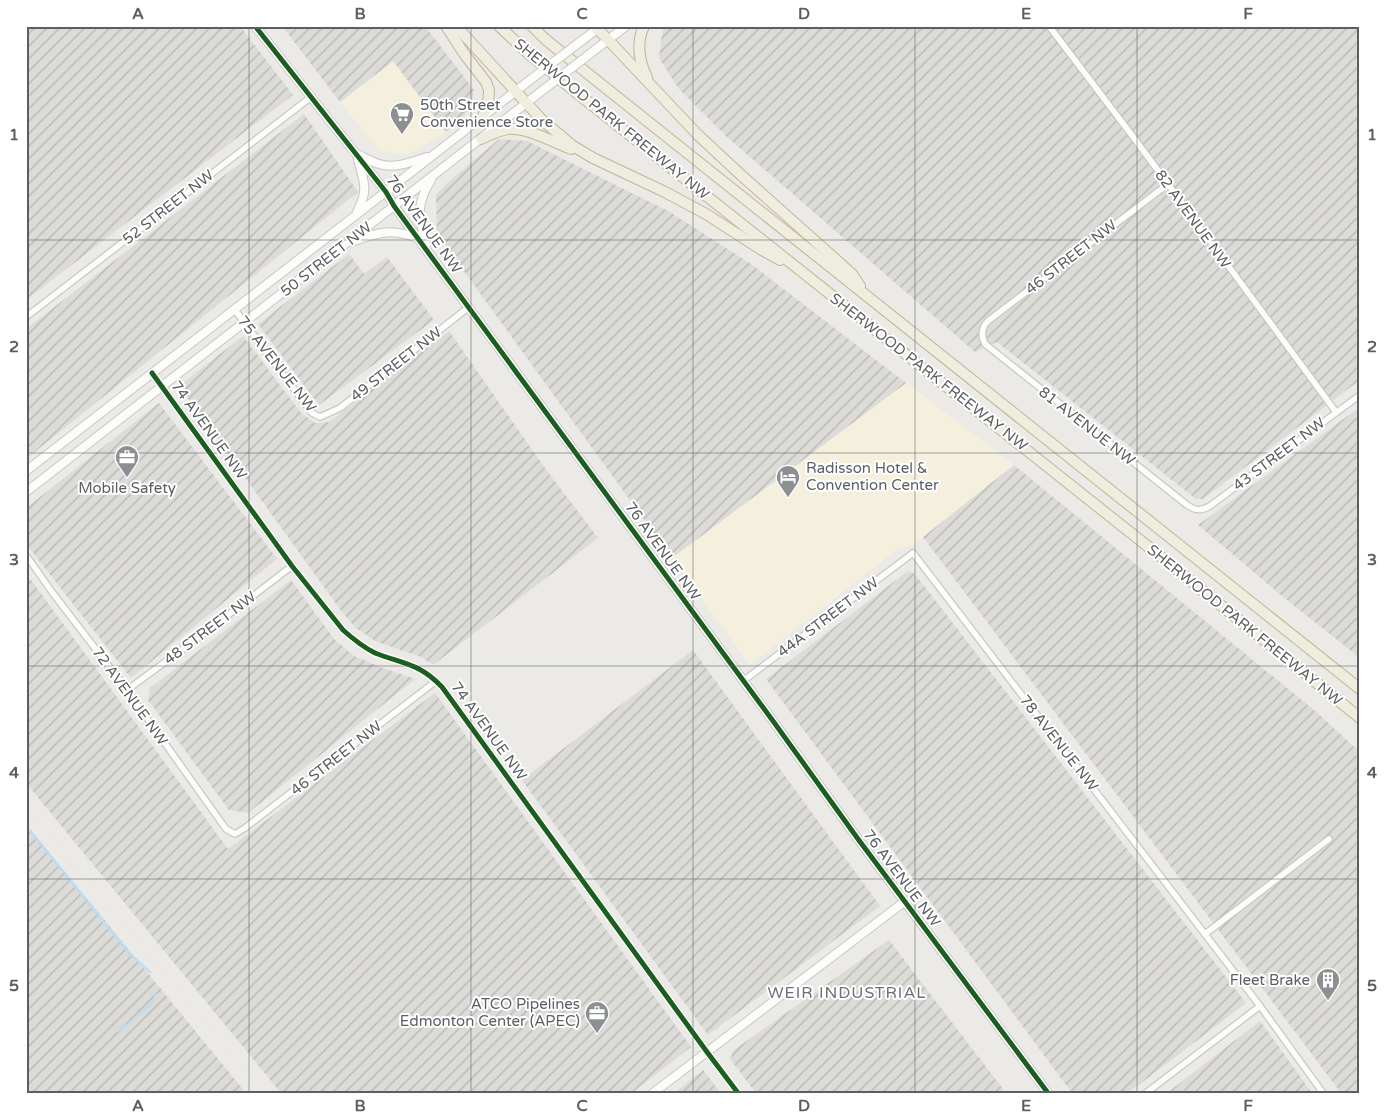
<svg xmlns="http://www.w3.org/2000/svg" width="1386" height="1119" font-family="'Varela Round',sans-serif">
<defs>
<pattern id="industrial-furrows" width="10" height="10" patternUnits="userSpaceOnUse" patternTransform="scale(1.25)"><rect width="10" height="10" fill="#dcdbd7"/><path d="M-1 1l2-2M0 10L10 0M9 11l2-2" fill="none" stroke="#b5b5b2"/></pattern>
</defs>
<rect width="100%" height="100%" fill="#ebeae6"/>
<g fill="#f5f0de">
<polygon points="393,61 446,132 407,155 380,151 340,102"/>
<polygon points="906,383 1014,465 912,546 900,547 750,665 672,558"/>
</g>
<g fill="url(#industrial-furrows)">
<polygon points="26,26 240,26 293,95 26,300"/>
<polygon points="282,26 425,26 474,90 471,107 456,125 446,132 393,61 340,102"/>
<polygon points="663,26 1360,26 1360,380 1203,499 1196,499 997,342 975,352 727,137 679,89 659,58"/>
<polygon points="304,114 358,192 26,459 26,329"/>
<polygon points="499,139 527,141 670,212 751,264 906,383 672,558 437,234 436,195 446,184"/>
<polygon points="349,254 364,274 387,257 434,320 319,405 258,324"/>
<polygon points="449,331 547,471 598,538 433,665 421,657 375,641 356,628 342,612 179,386 243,336 301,413 315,423 329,422"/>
<polygon points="159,403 277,559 131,678 26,544 26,508"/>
<polygon points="1360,407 1360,658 1282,596 1198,525"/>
<polygon points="1014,465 1314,710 1360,752 1360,1093 1341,1093 923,537"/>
<polygon points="908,571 915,574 1246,1003 1128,1093 1072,1093 766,679"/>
<polygon points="26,573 228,849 435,693 691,1047 632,1093 281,1093 26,783"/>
<polygon points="291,580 334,639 354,656 383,668 415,679 248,813 229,810 148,700 150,688"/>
<polygon points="693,650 880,906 708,1035 522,780"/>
<polygon points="26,824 246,1093 26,1093"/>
<polygon points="889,940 1006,1093 756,1093 730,1059 734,1050"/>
<polygon points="1260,1021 1312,1093 1167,1093"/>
<polygon points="703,1070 721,1093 674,1093"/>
</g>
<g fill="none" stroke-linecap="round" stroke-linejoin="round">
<g stroke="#b8ddf8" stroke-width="2">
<polyline points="26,826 129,953 150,972"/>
<path d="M 138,1015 C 145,1010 154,1003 156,994"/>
<polyline points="118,1031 134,1019"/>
</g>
<g stroke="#c8c8c8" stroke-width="8">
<g id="street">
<polyline points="1049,26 1134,138 1336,412"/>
<path d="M 1168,184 L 988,321 C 981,328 981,336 985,344 L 1187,505 C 1196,511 1201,511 1210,506 L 1360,395"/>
<polyline points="235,310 312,413 320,417 340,408 469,307"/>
<polyline points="26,317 311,97"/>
<path d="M 152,373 L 292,566 L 343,630 C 353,639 363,647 375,653 C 403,664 419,663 442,687 L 707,1052 L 738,1093"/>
<polyline points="26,555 52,592 127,690 226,829 235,834 245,828 436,681"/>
<polyline points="743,681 913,553 1260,1006 1323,1093"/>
<polyline points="127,690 202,635 292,566"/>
<polyline points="1205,934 1329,839"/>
<polyline points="1146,1093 1260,1006"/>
</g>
</g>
<g stroke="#c7c7c6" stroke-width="10">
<g id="secondary">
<polyline points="255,26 386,192 394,206 773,721 858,839 1048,1093"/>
<polyline points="580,42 601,26"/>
<polyline points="591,53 626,26"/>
<path d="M 357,154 C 364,157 372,162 379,164 C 395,169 411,162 427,157"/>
<path d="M 357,212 C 369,190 364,182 358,159"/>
<path d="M 351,242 C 377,233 391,227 419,239"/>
<path d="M 426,245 C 419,217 415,205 431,180"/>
<polyline points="26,471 530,80"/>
<polyline points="26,492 543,90"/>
<polyline points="653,1093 904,902"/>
</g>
</g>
<g stroke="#c3b492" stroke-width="12">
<g id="highway">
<polyline points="446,26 465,55 486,82 489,90 488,106 483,116"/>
<polyline points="456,26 542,120 573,146 593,158 665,192 706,214 762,250 780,260"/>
<polyline points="499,26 529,54 587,101 1165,560 1360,718"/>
<polyline points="532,26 545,39 587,73 1360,689"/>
<polyline points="595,26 698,135 741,175 852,274 860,286"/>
<path d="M 644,26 C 636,42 639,62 647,77"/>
<path d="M 481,139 C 489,135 498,131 507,129 C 527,127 553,142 571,149"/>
</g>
</g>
<use href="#street" stroke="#fcfcfb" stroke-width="5.5"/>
<use href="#secondary" stroke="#fcfcfb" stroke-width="8"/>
<use href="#highway" stroke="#efece0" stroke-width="10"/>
<polyline stroke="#e2e2e2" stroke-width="2" stroke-dasharray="1 6" stroke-linecap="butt" points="26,807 263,1093"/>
<g stroke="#c7c7c6" stroke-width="10" stroke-linecap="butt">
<g id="secondary-bridge">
<polyline points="530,80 580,42"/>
<polyline points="543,90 591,53"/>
</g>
</g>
<use href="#secondary-bridge" stroke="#fcfcfb" stroke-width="8"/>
<g stroke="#fff" stroke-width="8">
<g id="cycleway">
<polyline points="255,26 386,192 394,206 773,721 858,839 1048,1093"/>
<path d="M 152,373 L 292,566 L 343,630 C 353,639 363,647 375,653 C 403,664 419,663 442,687 L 707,1052 L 738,1093"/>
</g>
</g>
<use href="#cycleway" stroke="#1b5e20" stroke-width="5"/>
</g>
<path fill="none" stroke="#5b5f64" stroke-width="1" stroke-opacity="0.55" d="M 249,26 L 249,1093M 471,26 L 471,1093M 693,26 L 693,1093M 915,26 L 915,1093M 1137,26 L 1137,1093M 26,240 L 1360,240M 26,453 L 1360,453M 26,666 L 1360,666M 26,879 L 1360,879"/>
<defs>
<g id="supermarket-pin" transform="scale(1.25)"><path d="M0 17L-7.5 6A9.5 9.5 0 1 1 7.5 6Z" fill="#8d9092" stroke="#fff"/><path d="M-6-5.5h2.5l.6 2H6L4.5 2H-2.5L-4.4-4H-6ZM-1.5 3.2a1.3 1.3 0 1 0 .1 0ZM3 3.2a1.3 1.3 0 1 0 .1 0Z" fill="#fff"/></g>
<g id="office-pin" transform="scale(1.25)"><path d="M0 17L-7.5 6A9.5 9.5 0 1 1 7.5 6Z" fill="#8d9092" stroke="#fff"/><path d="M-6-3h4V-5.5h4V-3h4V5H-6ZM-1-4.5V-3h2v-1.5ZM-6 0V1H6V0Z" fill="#fff"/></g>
<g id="hotel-pin" transform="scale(1.25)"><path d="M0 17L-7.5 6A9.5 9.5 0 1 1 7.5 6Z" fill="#8d9092" stroke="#fff"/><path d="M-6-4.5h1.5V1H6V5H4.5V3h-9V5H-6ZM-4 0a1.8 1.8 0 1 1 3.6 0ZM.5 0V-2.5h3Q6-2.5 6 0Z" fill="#fff"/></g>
<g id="building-pin" transform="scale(1.25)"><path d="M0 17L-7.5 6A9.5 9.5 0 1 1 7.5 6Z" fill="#8d9092" stroke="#fff"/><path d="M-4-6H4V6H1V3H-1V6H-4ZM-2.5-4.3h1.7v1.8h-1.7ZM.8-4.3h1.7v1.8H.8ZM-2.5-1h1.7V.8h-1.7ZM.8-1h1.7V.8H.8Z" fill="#fff"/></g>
</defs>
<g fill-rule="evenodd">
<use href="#supermarket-pin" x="402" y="114"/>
<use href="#office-pin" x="127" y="457"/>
<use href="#hotel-pin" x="788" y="477"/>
<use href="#building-pin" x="1328" y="980"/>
<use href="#office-pin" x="597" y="1013"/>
</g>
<g text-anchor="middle" stroke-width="4" stroke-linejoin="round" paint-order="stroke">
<g font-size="15" fill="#5b5f64" stroke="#fff" text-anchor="start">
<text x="420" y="110">50th Street<tspan x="420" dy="17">Convenience Store</tspan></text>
<text x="806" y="473">Radisson Hotel &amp;<tspan x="806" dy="17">Convention Center</tspan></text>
<text x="127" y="493" text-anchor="middle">Mobile Safety</text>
<text x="1310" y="985" text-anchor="end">Fleet Brake</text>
<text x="580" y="1009" text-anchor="end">ATCO Pipelines<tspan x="580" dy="17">Edmonton Center (APEC)</tspan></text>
</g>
<g font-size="15" fill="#5b5f64" stroke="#fff">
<text transform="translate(612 119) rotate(39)" y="5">SHERWOOD PARK FREEWAY NW</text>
<text transform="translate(168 207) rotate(-38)" y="5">52 STREET NW</text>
<text transform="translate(1193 219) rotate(54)" y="5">82 AVENUE NW</text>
<text transform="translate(424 224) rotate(54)" y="5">76 AVENUE NW</text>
<text transform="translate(1071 257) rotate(-38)" y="5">46 STREET NW</text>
<text transform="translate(326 259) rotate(-38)" y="5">50 STREET NW</text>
<text transform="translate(277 364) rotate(52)" y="5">75 AVENUE NW</text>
<text transform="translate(396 364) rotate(-38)" y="5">49 STREET NW</text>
<text transform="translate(929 372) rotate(38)" y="5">SHERWOOD PARK FREEWAY NW</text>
<text transform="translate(1087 426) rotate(38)" y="5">81 AVENUE NW</text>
<text transform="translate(209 430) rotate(54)" y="5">74 AVENUE NW</text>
<text transform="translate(1279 454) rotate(-37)" y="5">43 STREET NW</text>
<text transform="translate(663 551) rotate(54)" y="5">76 AVENUE NW</text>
<text transform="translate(828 617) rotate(-37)" y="5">44A STREET NW</text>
<text transform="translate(1245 625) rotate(39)" y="5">SHERWOOD PARK FREEWAY NW</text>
<text transform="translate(210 628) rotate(-37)" y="5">48 STREET NW</text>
<text transform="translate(130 696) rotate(54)" y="5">72 AVENUE NW</text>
<text transform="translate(489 731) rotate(54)" y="5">74 AVENUE NW</text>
<text transform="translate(1059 743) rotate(52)" y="5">78 AVENUE NW</text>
<text transform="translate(336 758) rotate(-38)" y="5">46 STREET NW</text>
<text transform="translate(902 878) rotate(53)" y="5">76 AVENUE NW</text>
</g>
<g font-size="16" letter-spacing="1" fill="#6c7176" stroke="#fff">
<text x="847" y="998">WEIR INDUSTRIAL</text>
</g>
</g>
<rect width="1386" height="1119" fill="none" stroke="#ffffff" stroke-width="55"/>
<rect x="28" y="28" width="1330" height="1064" fill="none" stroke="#5b5f64" stroke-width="2"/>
<g font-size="16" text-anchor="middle" font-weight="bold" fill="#5b5f64">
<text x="138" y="19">A</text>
<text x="360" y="19">B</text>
<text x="582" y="19">C</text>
<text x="804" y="19">D</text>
<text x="1026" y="19">E</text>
<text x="1248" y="19">F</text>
<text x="14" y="140">1</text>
<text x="1372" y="140">1</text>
<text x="14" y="352">2</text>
<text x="1372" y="352">2</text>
<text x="14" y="565">3</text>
<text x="1372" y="565">3</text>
<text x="14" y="778">4</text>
<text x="1372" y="778">4</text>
<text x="14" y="991">5</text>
<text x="1372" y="991">5</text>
<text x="138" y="1111">A</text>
<text x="360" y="1111">B</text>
<text x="582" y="1111">C</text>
<text x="804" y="1111">D</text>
<text x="1026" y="1111">E</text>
<text x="1248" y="1111">F</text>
</g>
</svg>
